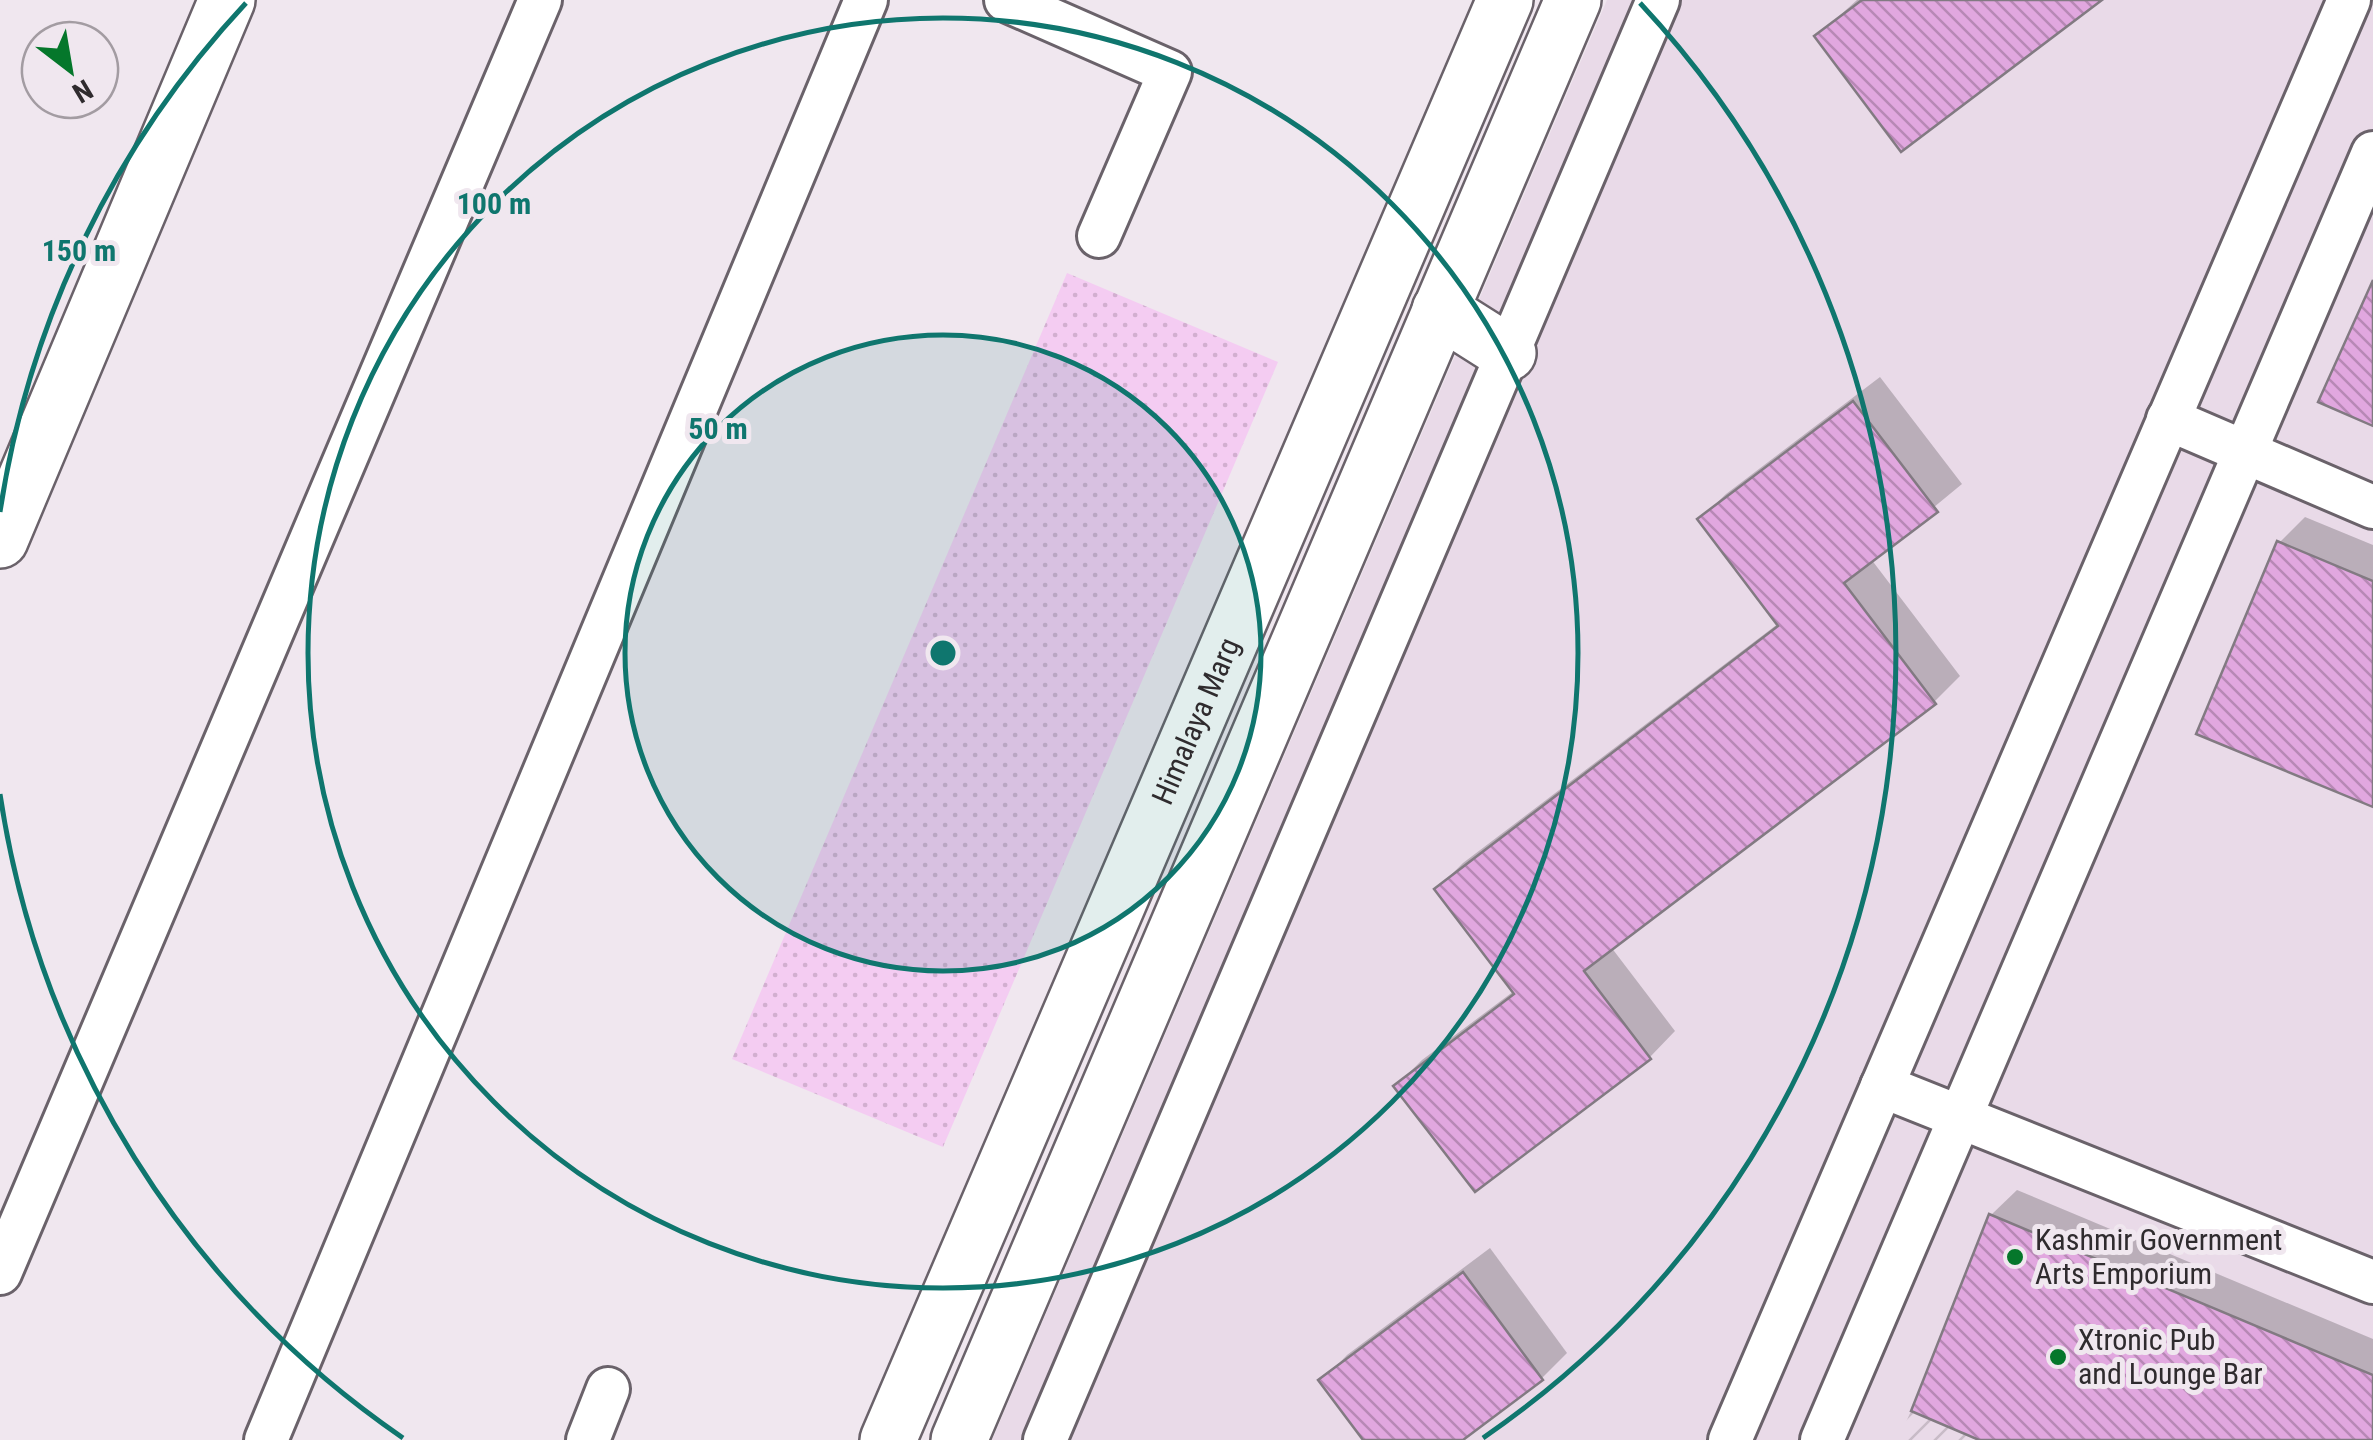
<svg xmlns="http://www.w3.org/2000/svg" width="2373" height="1440" font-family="'Roboto Condensed',sans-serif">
<defs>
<pattern id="industrial-furrows" width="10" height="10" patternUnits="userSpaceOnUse" patternTransform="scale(2.5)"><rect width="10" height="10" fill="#e9dae8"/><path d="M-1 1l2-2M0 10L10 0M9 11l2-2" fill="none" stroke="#c8bbc7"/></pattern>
<pattern id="park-dots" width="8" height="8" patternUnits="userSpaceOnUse" patternTransform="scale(2.5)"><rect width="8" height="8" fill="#f4ccf2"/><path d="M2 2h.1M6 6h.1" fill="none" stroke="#d2afd0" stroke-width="1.8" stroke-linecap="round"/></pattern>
<pattern id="building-back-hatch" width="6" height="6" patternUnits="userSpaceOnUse" patternTransform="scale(2.5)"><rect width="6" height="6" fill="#e1a7df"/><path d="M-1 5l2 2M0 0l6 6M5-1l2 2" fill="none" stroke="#b788b5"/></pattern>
</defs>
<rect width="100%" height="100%" fill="#f0e7ef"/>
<polygon fill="#e9dae8" points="1607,0 2373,0 2373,1440 992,1440"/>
<polygon fill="url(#industrial-furrows)" points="1911,1411 1979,1440 1898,1440"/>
<polygon fill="url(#park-dots)" points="1067,273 1278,362 943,1147 732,1059"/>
<g fill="#0003">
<polygon points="1857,0 2098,0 1817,36"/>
<polygon points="1880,377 1962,484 1871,559 1960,676 1934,702 1611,947 1675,1031 1650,1057 1476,1189 1396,1086 1422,1060 1514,991 1437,889 1463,863 1779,623 1700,519 1726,494"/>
<polygon points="2305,517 2373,545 2373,804 2279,543"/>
<polygon points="2017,1190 2373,1339 2373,1440 1985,1440 1991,1215"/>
<polygon points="1490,1248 1567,1353 1542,1378 1459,1440 1366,1440 1322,1381 1347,1355"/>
</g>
<g fill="url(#building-back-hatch)" stroke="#827a82" stroke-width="2.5">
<polygon points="1862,0 2102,0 1901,152 1814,36"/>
<polygon points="2373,280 2373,426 2318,402"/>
<polygon points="1853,401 1938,512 1844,583 1936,704 1584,971 1651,1059 1475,1192 1393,1086 1514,994 1434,889 1778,626 1697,519"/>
<polygon points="2277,541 2373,581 2373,807 2196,734"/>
<polygon points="1989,1214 2373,1375 2373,1440 1979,1440 1911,1411"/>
<polygon points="1463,1272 1543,1380 1463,1440 1363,1440 1318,1380"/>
</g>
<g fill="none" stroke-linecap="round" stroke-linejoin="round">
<g stroke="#6a626a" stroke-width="48">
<g id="street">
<polyline points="1006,0 1170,72 1099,236"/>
<polyline points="2168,419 2373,507"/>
<polyline points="1882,1086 2373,1282"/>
<polyline points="0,1273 540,0"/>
<polyline points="266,1440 866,0"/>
<polyline points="588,1440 608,1389"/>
<polyline points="1045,1440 1658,0"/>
<polyline points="1730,1440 2349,0"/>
<polyline points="1822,1440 2373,153"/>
</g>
</g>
<g stroke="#6a626a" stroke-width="60">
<g id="secondary">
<polyline points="1440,310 1508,353"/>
<polyline points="0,540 227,0"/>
<path id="s1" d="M 888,1440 L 1505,0"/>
<polyline points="959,1440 1573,0"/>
</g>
</g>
<use href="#street" stroke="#fff" stroke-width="42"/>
<use href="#secondary" stroke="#fff" stroke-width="55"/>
</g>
<circle cx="943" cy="653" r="318" fill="#0f766e" fill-opacity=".12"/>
<g fill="none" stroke="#0f766e" stroke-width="5">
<circle cx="943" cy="653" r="318"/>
<circle cx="943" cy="653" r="635"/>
<path d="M403 1438A953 953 0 0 1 0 794M0 512A953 953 0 0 1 246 3M1640 3A953 953 0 0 1 1483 1438"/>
</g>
<g fill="#05772b" stroke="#f0e7ef" stroke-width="4">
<circle cx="2015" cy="1257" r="10"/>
<circle cx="2058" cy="1357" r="10"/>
</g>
<g text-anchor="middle" stroke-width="10" stroke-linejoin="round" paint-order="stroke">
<g font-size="30" fill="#2f2b2e" stroke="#f0e7ef">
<text dy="10" stroke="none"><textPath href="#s1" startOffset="782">Himalaya Marg</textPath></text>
</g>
<g font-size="30" fill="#2f2b2e" stroke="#f0e7ef" text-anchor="start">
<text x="2035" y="1250">Kashmir Government<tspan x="2035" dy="34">Arts Emporium</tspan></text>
<text x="2078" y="1350">Xtronic Pub<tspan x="2078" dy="34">and Lounge Bar</tspan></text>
</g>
</g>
<circle cx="943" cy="653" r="15" fill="#0f766e" stroke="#f0e7ef" stroke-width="5"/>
<g font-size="30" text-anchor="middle" font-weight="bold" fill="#0f766e" stroke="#f0e7ef" stroke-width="10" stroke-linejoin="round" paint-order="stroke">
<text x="494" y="214">100 m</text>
<text x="79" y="261">150 m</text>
<text x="718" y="439">50 m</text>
</g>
<g transform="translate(70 70) rotate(149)"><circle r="48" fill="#f0e7ef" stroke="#a39ca2" stroke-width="2.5"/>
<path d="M0-8L18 38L0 25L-18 38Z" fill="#05772b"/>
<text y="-15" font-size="28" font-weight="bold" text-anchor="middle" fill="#2f2b2e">N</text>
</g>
</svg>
